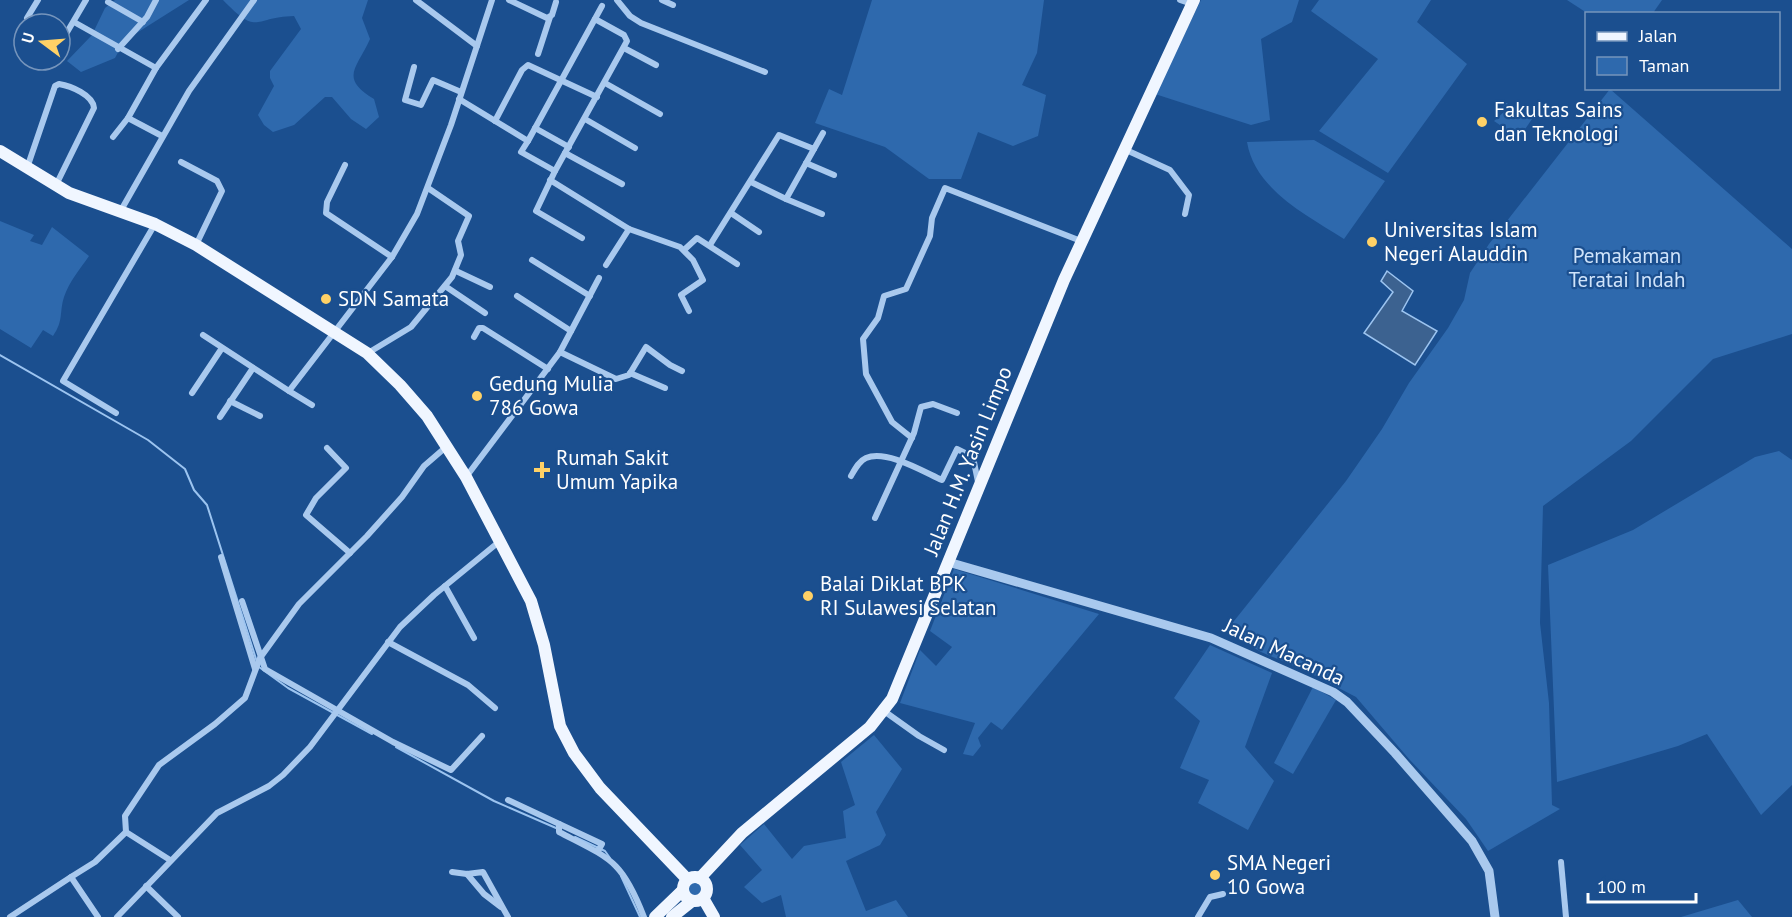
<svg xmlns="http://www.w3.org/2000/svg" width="1792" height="917" font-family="'PT Sans',sans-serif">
<rect width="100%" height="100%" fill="#1b4f8f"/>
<g fill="#2e69ad">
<polygon points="115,0 189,0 124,41 115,58 81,72 67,61 92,35 105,8"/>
<path d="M 223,0 L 368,0 L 362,18 L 370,39 C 358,67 338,78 374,99 L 379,117 L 366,129 L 351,119 L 332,97 L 325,97 L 294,125 L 273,132 L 264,125 L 258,115 L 274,86 L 270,78 L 270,71 L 301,29 L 294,16 C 252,17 259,37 223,0 Z"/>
<polygon points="872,0 1044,0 1037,53 1022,85 1046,95 1038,136 1013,146 978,132 961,179 929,179 885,147 815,123 829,89 842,95"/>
<polygon points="1201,0 1299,0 1292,22 1261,39 1270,120 1251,125 1155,94"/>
<polygon points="1319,0 1431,0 1417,22 1467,64 1388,173 1319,131 1378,59 1311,11"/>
<polygon points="1567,0 1662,0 1653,13 1587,13"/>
<polygon points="1610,89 1792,249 1792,334 1713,359 1631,441 1543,506 1540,623 1549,703 1552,805 1560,809 1488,851 1466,819 1409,759 1356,697 1308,672 1261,652 1226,631 1346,481 1382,429 1409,383 1448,328 1464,300 1470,273 1489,244"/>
<polygon points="1505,102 1532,119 1519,138 1494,121 1505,111 1502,108"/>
<path d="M 1314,140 L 1385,181 L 1344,239 C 1307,215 1255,190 1247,142 Z"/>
<path d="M 0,221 L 34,235 L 30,241 L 42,245 L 52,227 L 89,256 C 80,269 69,282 64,297 C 59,313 64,320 53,336 L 43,330 L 31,348 L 0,329 Z"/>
<polygon points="1779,451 1792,460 1792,785 1761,815 1707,734 1678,746 1557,782 1548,565 1633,530 1755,457"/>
<polygon points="954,569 1099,614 1002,730 991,722 978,738 981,746 973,756 963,754 975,723 900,703 920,650 936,666 952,647 930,631"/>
<polygon points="1210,645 1272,673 1245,747 1274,781 1248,830 1198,803 1209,780 1180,768 1200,721 1174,698"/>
<polygon points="1313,687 1336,700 1293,774 1274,763"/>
<polygon points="874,735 902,769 876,812 886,835 880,845 846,861 866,911 896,900 908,917 786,917 781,895 762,903 744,887 762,870 740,845 764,824 792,859 804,846 846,838 843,811 855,805 841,762"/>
<circle cx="695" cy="888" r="12"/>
<polygon points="1738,900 1752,917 1681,917"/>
</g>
<polygon fill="#3c6290" stroke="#9cc4f0" stroke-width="1.5" points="1387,271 1413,291 1402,311 1437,331 1415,365 1364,333 1393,292 1381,281"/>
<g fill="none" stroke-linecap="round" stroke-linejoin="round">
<g stroke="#9cc4f0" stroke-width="2">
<polyline points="0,355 148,440 185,469 194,490 207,505 257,662"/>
<polyline points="259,667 288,688 372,734"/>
<polyline points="396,747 494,801 556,828"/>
<polyline points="575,837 605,851 610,858"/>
<polyline points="621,876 640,917"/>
</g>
<g stroke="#a9c9ee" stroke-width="6">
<polyline points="416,0 477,46"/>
<polyline points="509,0 547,18 552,15 556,2"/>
<polyline points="617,0 630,16 641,23 765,72"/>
<polyline points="662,0 673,5"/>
<polyline points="1180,0 1192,4"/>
<polyline points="108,2 143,22"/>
<polyline points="27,18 38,0"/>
<polyline points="74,22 156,68"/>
<polyline points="63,39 86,0"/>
<polyline points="624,48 656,65"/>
<polyline points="118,49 147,17 156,0"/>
<polyline points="538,54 550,17"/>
<polyline points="414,67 405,100 421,105 433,80 461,92"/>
<polyline points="605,83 660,114"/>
<polyline points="459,99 528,141 521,152 555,171 536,211 582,238"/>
<polyline points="128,118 162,136"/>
<polyline points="585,119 635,148"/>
<polyline points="495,121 522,70 528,65 597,97"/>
<polyline points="535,128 569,147"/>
<polyline points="113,137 128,118 156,68 206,0"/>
<polyline points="528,141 602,6"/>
<polyline points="814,149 786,199 822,214"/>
<polyline points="1124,149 1170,170 1189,195 1185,214"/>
<polyline points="565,153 622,184"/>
<polyline points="181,162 217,181 222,191 196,245"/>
<polyline points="806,163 834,175"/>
<polyline points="345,165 327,202 326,213 392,257"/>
<path d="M 27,168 L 55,86 L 59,84 C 71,86 93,95 94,108 L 56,185"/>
<polyline points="555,171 627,41 624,35 595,19"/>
<polyline points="550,180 629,229 680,247 693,260 703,280 681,295 689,311"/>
<polyline points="751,182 786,199"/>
<polyline points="120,212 189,91 254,0"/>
<polyline points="731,213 759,232"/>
<polyline points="710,245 779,135 814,149 823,133"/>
<polyline points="684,250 697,238 737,264"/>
<polyline points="532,260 590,296"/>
<polyline points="606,265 629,229"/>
<polyline points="456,271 490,287"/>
<polyline points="445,286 485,313"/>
<polyline points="517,296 571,331"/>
<polyline points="203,335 289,391"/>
<polyline points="474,337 479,328 483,328 548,369"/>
<polyline points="560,352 616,379 629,375 646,347 670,365 682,371"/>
<polyline points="368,353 411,327 452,277 461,255 458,241 469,216 428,188"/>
<polyline points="630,373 665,388"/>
<polyline points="192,393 222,348"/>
<polyline points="230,401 260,416"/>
<polyline points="312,405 289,391 392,257 417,214 451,125 492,0"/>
<polyline points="116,413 63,381 155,224"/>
<polyline points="220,417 253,368"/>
<polyline points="912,438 892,422 866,374 863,339 878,318 884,296 906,289 930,236 932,218 945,188 1081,241"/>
<polyline points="327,448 346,468 316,498 306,515 350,553"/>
<path d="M 851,476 C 855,469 859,461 866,458 C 886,449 924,472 942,480 L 957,449 L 973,457 L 978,482"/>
<polyline points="466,477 560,352 599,278"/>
<polyline points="875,518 914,433 921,407 933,404 957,413"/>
<polyline points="221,557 255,669"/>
<polyline points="445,586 474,638"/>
<polyline points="242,601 265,669 393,742 451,770 482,736"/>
<polyline points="388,642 468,685 495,708"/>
<polyline points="884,711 919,736 944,750"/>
<polyline points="508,800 602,844 598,851"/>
<path d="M 559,824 L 559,832 C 611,859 622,860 644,917"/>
<polyline points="126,832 125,816 159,765 215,724 245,698 260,658 299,604 367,536 402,497 424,466 446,447"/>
<polyline points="1561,862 1566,917"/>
<polyline points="452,872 467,874 483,872 508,917"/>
<polyline points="467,874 484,894 501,907"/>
<polyline points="71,877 95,862 126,832 170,860"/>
<polyline points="146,886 178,917"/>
<polyline points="10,917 71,877 98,917"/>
<polyline points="117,917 217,813 269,786 283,775 310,747 400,627 434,595 500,541"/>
<polyline points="1198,917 1210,897 1223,894"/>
</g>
<polyline stroke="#a9c9ee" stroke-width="9" points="948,562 1211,638 1333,692 1347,702 1395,753 1472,841 1489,871 1495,917"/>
<g stroke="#f0f6ff" stroke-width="12">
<polyline points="0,151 69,193 155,224 196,245 367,353 400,385 427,416 466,477 531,601 544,645 560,726 574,753 600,788 687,879"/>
<circle cx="695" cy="889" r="12"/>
<polyline points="700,878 742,833 870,727 892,699 1064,280 1194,0"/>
<polyline points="703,898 714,917"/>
<polyline points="655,917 683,890"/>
<polyline points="672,917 692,901"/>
</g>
</g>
<g fill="#ffd166" stroke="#1b4f8f" stroke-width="2">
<circle cx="1482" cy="122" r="6"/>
<circle cx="1372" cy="242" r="6"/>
<circle cx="326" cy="299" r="6"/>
<circle cx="477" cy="396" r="6"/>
<path d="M539 461h6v6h6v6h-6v6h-6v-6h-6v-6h6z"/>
<circle cx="808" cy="596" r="6"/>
<circle cx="1215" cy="875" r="6"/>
</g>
<g text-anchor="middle" stroke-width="4.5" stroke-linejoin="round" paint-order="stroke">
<g font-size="21" fill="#fff" stroke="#1b4f8f" text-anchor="start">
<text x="1494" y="117">Fakultas Sains<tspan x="1494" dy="24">dan Teknologi</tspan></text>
<text x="1384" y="237">Universitas Islam<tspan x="1384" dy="24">Negeri Alauddin</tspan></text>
<text x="338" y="306">SDN Samata</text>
<text x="489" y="391">Gedung Mulia<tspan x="489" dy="24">786 Gowa</tspan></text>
<text x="556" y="465">Rumah Sakit<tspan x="556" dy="24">Umum Yapika</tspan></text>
<text x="820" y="591">Balai Diklat BPK<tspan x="820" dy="24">RI Sulawesi Selatan</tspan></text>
<text x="1227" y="870">SMA Negeri<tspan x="1227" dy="24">10 Gowa</tspan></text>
</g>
<g font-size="21" fill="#cfe3fa" stroke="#1b4f8f">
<text x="1627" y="263">Pemakaman<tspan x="1627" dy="24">Teratai Indah</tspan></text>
</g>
<g font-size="21" fill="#fff" stroke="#1b4f8f">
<text transform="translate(968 461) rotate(-68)" y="7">Jalan H.M. Yasin Limpo</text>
<text transform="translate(1284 652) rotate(25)" y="7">Jalan Macanda</text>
</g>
</g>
<rect x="1585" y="12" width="195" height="78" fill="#1b4f8f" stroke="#7695bc" stroke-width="1.5"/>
<rect x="1597" y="32" width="30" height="9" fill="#f0f6ff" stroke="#7695bc" stroke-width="1.5"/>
<text x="1639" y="42" font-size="18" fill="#ffffff">Jalan</text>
<rect x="1597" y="57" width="30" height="18" fill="#2e69ad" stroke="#7695bc" stroke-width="1.5"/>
<text x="1639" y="72" font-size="18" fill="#ffffff">Taman</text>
<g transform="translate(42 42) rotate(286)"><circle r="28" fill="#1b4f8f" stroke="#7695bc" stroke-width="1.5"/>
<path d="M0-4.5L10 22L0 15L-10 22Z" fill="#ffd166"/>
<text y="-9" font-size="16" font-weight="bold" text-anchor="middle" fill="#ffffff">U</text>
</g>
<path d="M1588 893v9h108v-9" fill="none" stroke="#ffffff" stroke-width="3"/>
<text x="1597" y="893" font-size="18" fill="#ffffff" stroke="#1b4f8f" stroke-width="4.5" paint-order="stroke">100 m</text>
</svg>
